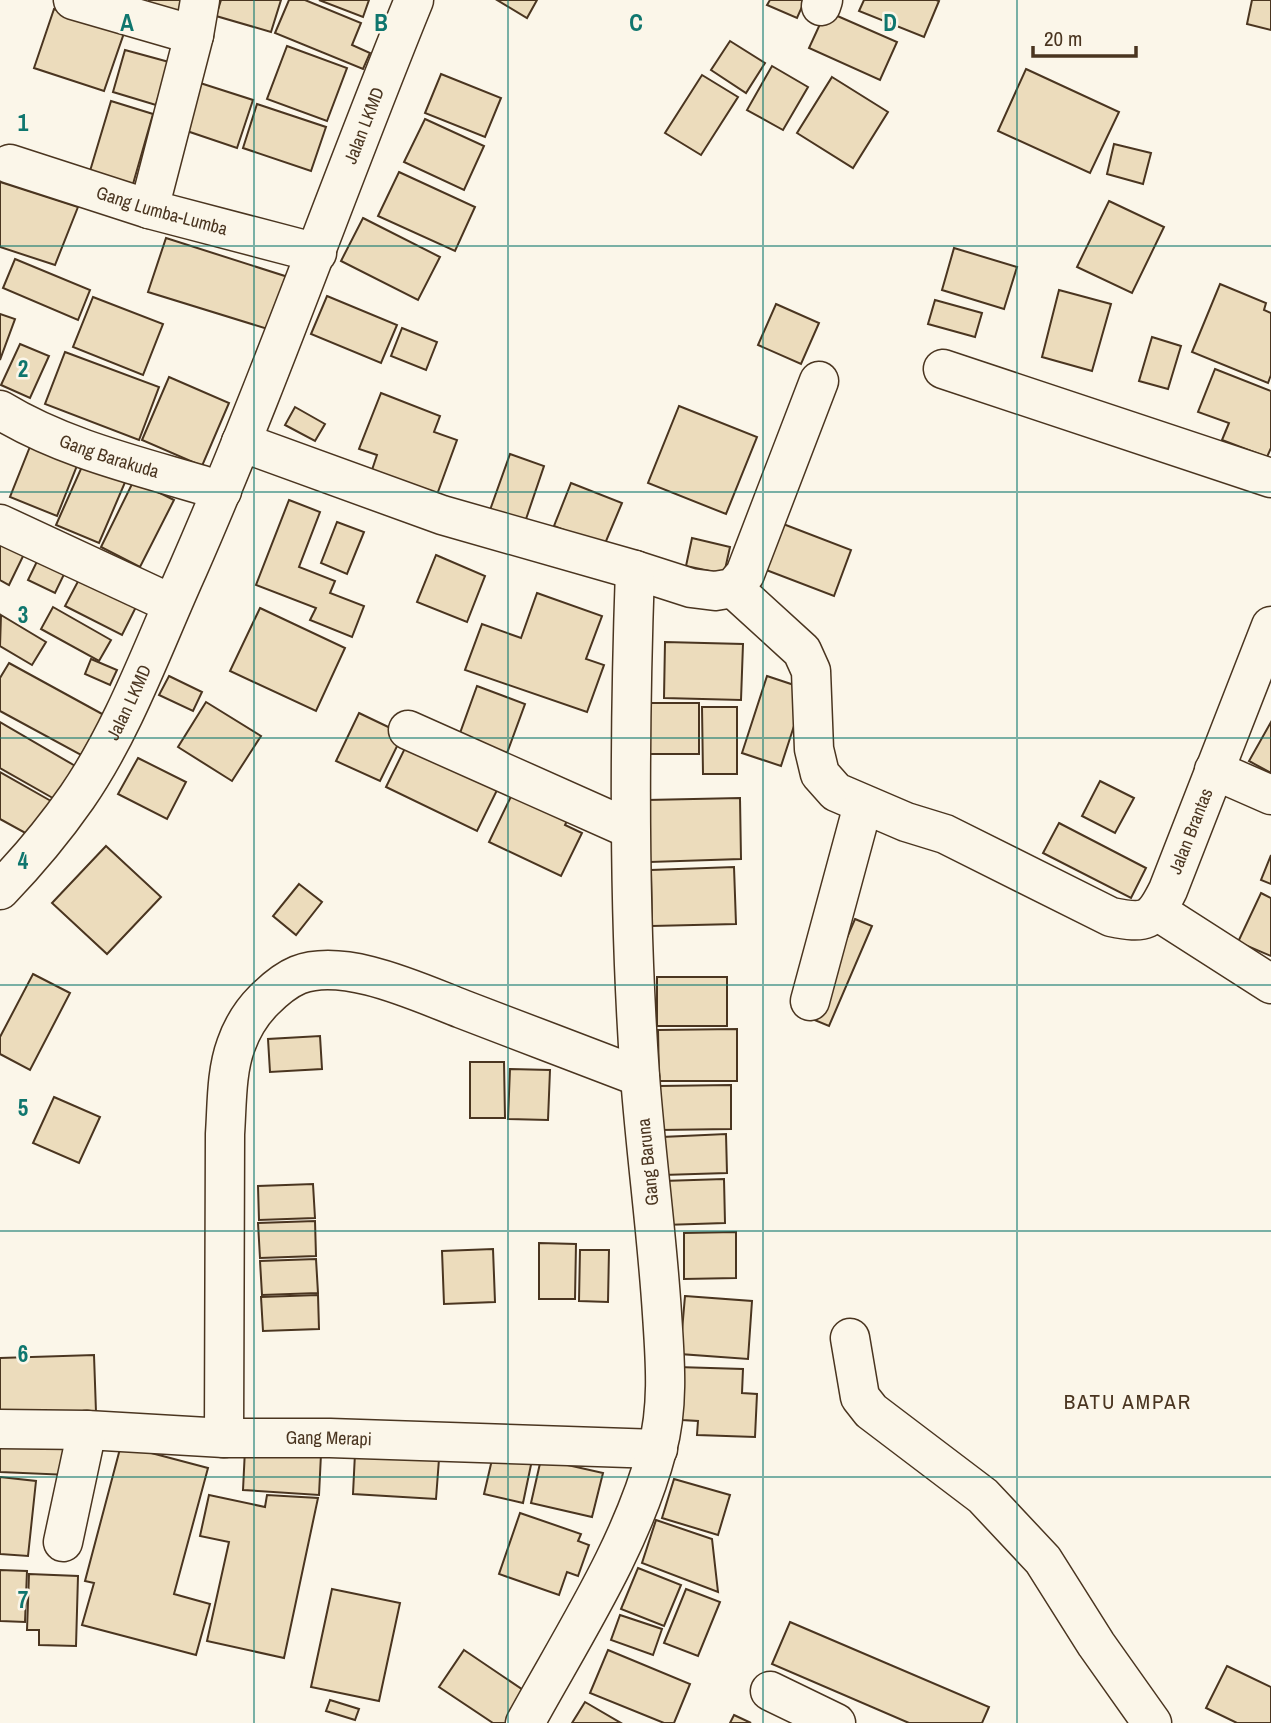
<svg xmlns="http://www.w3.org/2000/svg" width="1271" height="1723" font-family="'Archivo Narrow',sans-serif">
<rect width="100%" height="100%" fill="#fbf6e9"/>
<g fill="#ecdcbc" stroke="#4a3520" stroke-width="2">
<polygon points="149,0 189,0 185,21 147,13"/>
<polygon points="221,0 281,0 271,32 216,16"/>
<polygon points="289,0 305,0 361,23 352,45 370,53 363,69 275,33"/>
<polygon points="319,0 369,0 363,17"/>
<polygon points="497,0 537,0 527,18"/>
<polygon points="770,0 805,0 797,18 767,5"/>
<polygon points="864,0 936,0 939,1 924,37 859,11"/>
<polygon points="1252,0 1271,0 1271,30 1247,24"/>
<polygon points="54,9 124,33 104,91 34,68"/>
<polygon points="826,11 897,42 880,80 809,48"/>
<polygon points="730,41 765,63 746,93 711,70"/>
<polygon points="287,46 347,68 327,121 267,99"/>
<polygon points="125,50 169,62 156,105 113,92"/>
<polygon points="772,66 808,87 783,130 747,110"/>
<polygon points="1026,69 1119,112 1090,173 998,131"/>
<polygon points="441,74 501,98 485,137 425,113"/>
<polygon points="702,75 738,97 701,155 665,133"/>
<polygon points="832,77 888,112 853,168 797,133"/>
<polygon points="197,82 253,100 237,148 181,129"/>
<polygon points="111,101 153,114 133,184 90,171"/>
<polygon points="257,104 326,127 311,171 243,148"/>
<polygon points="425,119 484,146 464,190 404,162"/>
<polygon points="1114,144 1151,153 1143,184 1107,174"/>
<polygon points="399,172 475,207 455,251 378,216"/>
<polygon points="0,182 78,207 55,265 0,247"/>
<polygon points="1109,201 1164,227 1132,293 1077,267"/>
<polygon points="363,218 440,257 418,300 341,261"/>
<polygon points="166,238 288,277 271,330 148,292"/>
<polygon points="954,248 1017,267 1004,309 942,290"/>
<polygon points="15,259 90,290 78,320 3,288"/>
<polygon points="1220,284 1266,303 1264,310 1271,313 1271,375 1268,383 1192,352"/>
<polygon points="1059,290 1111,304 1092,371 1042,357"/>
<polygon points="327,296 397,325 381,363 311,334"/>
<polygon points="93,297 163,324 143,375 73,347"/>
<polygon points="935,300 982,313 975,337 928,324"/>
<polygon points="776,304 819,323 801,364 758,345"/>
<polygon points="0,314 15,319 0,360"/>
<polygon points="402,328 437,342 426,370 391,356"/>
<polygon points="1152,337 1181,346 1168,389 1139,381"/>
<polygon points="20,344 49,356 30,398 1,385"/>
<polygon points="65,352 159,387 139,440 45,404"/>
<polygon points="1215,369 1271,391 1271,448 1267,457 1222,440 1229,423 1198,412"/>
<polygon points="169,377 229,403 202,466 142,440"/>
<polygon points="381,393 440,416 434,432 457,440 435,500 370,476 377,455 359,449"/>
<polygon points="679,406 757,437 726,514 648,483"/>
<polygon points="295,407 325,424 315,441 285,425"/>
<polygon points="35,434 82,453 57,516 10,497"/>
<polygon points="510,454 544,466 525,522 490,510"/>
<polygon points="84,462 126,480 99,543 56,525"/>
<polygon points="134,480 174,500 140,567 101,547"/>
<polygon points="571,483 622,503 604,546 554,526"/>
<polygon points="289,500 320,512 299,567 335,581 330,593 364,606 352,637 310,620 316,608 256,585"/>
<polygon points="337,522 364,532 347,574 321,563"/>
<polygon points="778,522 851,550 834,596 761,568"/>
<polygon points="0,533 28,546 9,585 0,580"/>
<polygon points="692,538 730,547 724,574 686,566"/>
<polygon points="42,551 69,564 55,593 28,580"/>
<polygon points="436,555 485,576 467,622 417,602"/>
<polygon points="84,570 140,599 122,635 65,606"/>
<polygon points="537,593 602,616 586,659 604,665 587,712 465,670 482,624 521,638"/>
<polygon points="53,607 111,640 99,661 41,629"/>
<polygon points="260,608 345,648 316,711 230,671"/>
<polygon points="1,615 46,642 32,665 0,646"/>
<polygon points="665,642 743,644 741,700 664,698"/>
<polygon points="91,659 117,670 110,685 85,674"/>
<polygon points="9,663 104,715 81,755 0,711 0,678"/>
<polygon points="169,676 202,692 193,711 159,695"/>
<polygon points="767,676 806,689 781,766 742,753"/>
<polygon points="477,686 525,704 503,764 455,747"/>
<polygon points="206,702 261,736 232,781 178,747"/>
<polygon points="638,703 699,703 699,754 637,754"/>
<polygon points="702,707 737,707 737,774 703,774"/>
<polygon points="359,713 403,734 380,781 336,761"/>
<polygon points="0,722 77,767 58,801 0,768"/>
<polygon points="1271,722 1271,773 1249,761"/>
<polygon points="410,738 501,782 477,831 386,787"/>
<polygon points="138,758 186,782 167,819 118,794"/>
<polygon points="0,772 58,805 38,840 0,819"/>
<polygon points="1100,781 1134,798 1115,833 1082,816"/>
<polygon points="518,782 573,808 565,825 582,833 561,876 489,842"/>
<polygon points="740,798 741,859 650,862 647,800"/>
<polygon points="1059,823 1146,868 1131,898 1043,853"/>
<polygon points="106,846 161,897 107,954 52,903"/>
<polygon points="1271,855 1271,884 1261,880"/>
<polygon points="734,867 736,924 652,926 651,870"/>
<polygon points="299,884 322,902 296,935 273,916"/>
<polygon points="1261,893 1271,898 1271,956 1238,942"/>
<polygon points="855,919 872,926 829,1026 812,1019"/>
<polygon points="33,974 70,993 30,1070 0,1054 0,1037"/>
<rect x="657" y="977" width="70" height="49"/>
<polygon points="737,1029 737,1081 659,1081 658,1030"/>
<polygon points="320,1036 322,1069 270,1072 268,1039"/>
<polygon points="470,1062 504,1062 505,1118 470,1118"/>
<polygon points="510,1069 550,1070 548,1120 508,1119"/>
<polygon points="731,1085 731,1129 660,1130 659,1086"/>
<polygon points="54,1097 100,1117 79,1163 33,1143"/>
<polygon points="726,1134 727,1173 663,1175 662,1137"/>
<polygon points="724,1179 725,1223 664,1225 663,1181"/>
<polygon points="313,1184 315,1218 259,1220 258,1186"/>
<polygon points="315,1221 316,1256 260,1258 258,1223"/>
<polygon points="736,1232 736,1278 684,1279 684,1233"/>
<polygon points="539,1243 576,1244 575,1299 539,1299"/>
<polygon points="493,1249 495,1302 444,1304 442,1251"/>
<polygon points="580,1250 609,1250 608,1302 579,1301"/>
<polygon points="316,1259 318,1293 262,1295 260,1261"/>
<polygon points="318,1295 319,1329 263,1331 261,1297"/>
<polygon points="685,1296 752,1301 748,1359 680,1354"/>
<polygon points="94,1355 96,1412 0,1415 0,1358"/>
<polygon points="677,1367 743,1369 742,1393 757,1394 755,1437 697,1435 698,1421 682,1420"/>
<polygon points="0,1442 71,1443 69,1475 0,1472"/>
<polygon points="121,1445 208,1468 174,1594 210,1604 196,1655 82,1625 94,1583 85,1581"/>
<polygon points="245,1449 321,1454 319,1495 243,1490"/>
<polygon points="494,1451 532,1460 523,1503 484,1494"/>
<polygon points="355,1453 439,1459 436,1499 353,1494"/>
<polygon points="541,1459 603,1473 592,1517 531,1503"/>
<polygon points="0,1477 36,1481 28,1556 0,1554"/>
<polygon points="674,1479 730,1495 718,1535 662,1518"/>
<polygon points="209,1495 265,1507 267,1495 318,1498 284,1658 207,1641 229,1542 200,1536"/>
<polygon points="520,1513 581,1534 578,1541 589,1545 578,1576 567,1572 559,1595 499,1574"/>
<polygon points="656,1520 712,1539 718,1592 642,1563"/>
<polygon points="638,1568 681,1585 664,1626 621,1609"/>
<polygon points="0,1570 27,1571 25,1622 0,1621"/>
<polygon points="29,1574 78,1576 76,1646 39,1645 39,1630 27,1630"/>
<polygon points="332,1589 400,1603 379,1701 311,1687"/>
<polygon points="686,1589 720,1602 698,1656 664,1643"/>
<polygon points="620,1615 662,1629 653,1655 611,1640"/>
<polygon points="790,1622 989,1707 982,1723 909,1723 772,1664"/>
<polygon points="464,1650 532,1696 514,1723 493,1723 439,1687"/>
<polygon points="608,1650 690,1684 674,1723 664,1723 590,1693"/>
<polygon points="1227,1666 1271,1687 1271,1723 1237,1723 1206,1708"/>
<polygon points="330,1700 359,1709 355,1720 326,1711"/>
<polygon points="585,1702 621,1723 572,1723"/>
<polygon points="734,1715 751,1723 730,1723"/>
</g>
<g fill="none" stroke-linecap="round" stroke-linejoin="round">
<g stroke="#4a3520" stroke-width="41">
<g id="minor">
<polyline points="73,0 194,35 149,209"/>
<polyline points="821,6 823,0"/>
<polyline points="194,35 200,0"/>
<path id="s1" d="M 10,164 L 149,209 L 317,253"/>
<polyline points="943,369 1271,478"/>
<path id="s2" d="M 0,410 C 67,451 148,468 222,491"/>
<polyline points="241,442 442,515 635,570 691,588 715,591 733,588 745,574 819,381"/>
<polyline points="0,524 172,604"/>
<path id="s3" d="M 733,588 L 802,651 L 811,671 L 814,749 L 820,774 L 836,792 L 906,822 L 945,834 L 1111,917 C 1146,924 1152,922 1168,890 L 1271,626"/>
<polyline points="408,730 630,829"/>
<polyline points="1214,770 1271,795"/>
<path id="s4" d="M 0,890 C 28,861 54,830 77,797 C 124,729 154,644 188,569 C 270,382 337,189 414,0"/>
<polyline points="1157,911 1271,984"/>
<polyline points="810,1001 863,805"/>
<polyline points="850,1338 860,1397 871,1411 983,1496 1043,1560 1096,1644 1152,1723"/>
<path id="s5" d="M 0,1429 L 87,1430 L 224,1438 L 330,1438 L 658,1449"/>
<path d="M 224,1438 L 225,1134 C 227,1105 226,1072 236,1045 C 242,1028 251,1013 264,1000 C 273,991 286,980 298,975 C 344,957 418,992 462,1009 C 521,1032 581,1054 640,1077"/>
<polyline points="63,1542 87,1430"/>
<polyline points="770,1691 836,1723"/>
<path d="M 525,1723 C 572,1637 632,1546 657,1450 C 669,1406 665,1359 662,1314 C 657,1234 646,1156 640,1076 C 628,907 629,739 635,570"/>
</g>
</g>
<use href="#minor" stroke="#fbf6e9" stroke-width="38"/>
</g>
<path fill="none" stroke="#0f766e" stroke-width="2" stroke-opacity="0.55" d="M 254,0 L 254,1723M 508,0 L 508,1723M 763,0 L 763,1723M 1017,0 L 1017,1723M 0,246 L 1271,246M 0,492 L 1271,492M 0,738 L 1271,738M 0,985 L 1271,985M 0,1231 L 1271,1231M 0,1477 L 1271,1477"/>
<g text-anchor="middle" stroke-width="5" stroke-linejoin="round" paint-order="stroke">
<g font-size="18" fill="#4a3520" stroke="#fbf6e9">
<text dy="6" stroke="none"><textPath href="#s4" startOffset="852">Jalan LKMD</textPath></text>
<text dy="6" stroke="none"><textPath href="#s1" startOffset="159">Gang Lumba-Lumba</textPath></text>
<text dy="6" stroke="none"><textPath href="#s2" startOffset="119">Gang Barakuda</textPath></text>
<text dy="6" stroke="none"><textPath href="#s4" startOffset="229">Jalan LKMD</textPath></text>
<text dy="6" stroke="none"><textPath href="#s3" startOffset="681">Jalan Brantas</textPath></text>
<text transform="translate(648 1162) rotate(-96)" y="6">Gang Baruna</text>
<text dy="6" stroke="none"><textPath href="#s5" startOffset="329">Gang Merapi</textPath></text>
</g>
<g font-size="21" letter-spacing="2" fill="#4a3520" stroke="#fbf6e9">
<text x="1128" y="1409">BATU AMPAR</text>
</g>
</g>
<g font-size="23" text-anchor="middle" font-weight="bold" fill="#0f766e" stroke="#fbf6e9" stroke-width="5" stroke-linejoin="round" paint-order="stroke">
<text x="127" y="31">A</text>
<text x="381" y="31">B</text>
<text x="636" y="31">C</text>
<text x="890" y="31">D</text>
<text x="23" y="131">1</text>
<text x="23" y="377">2</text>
<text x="23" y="623">3</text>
<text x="23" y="869">4</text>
<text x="23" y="1116">5</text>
<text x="23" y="1362">6</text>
<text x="23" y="1608">7</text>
</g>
<path d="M1033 46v10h103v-10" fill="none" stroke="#4a3520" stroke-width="3.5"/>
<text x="1044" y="46" font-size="21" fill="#4a3520" stroke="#fbf6e9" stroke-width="5" paint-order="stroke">20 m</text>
</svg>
